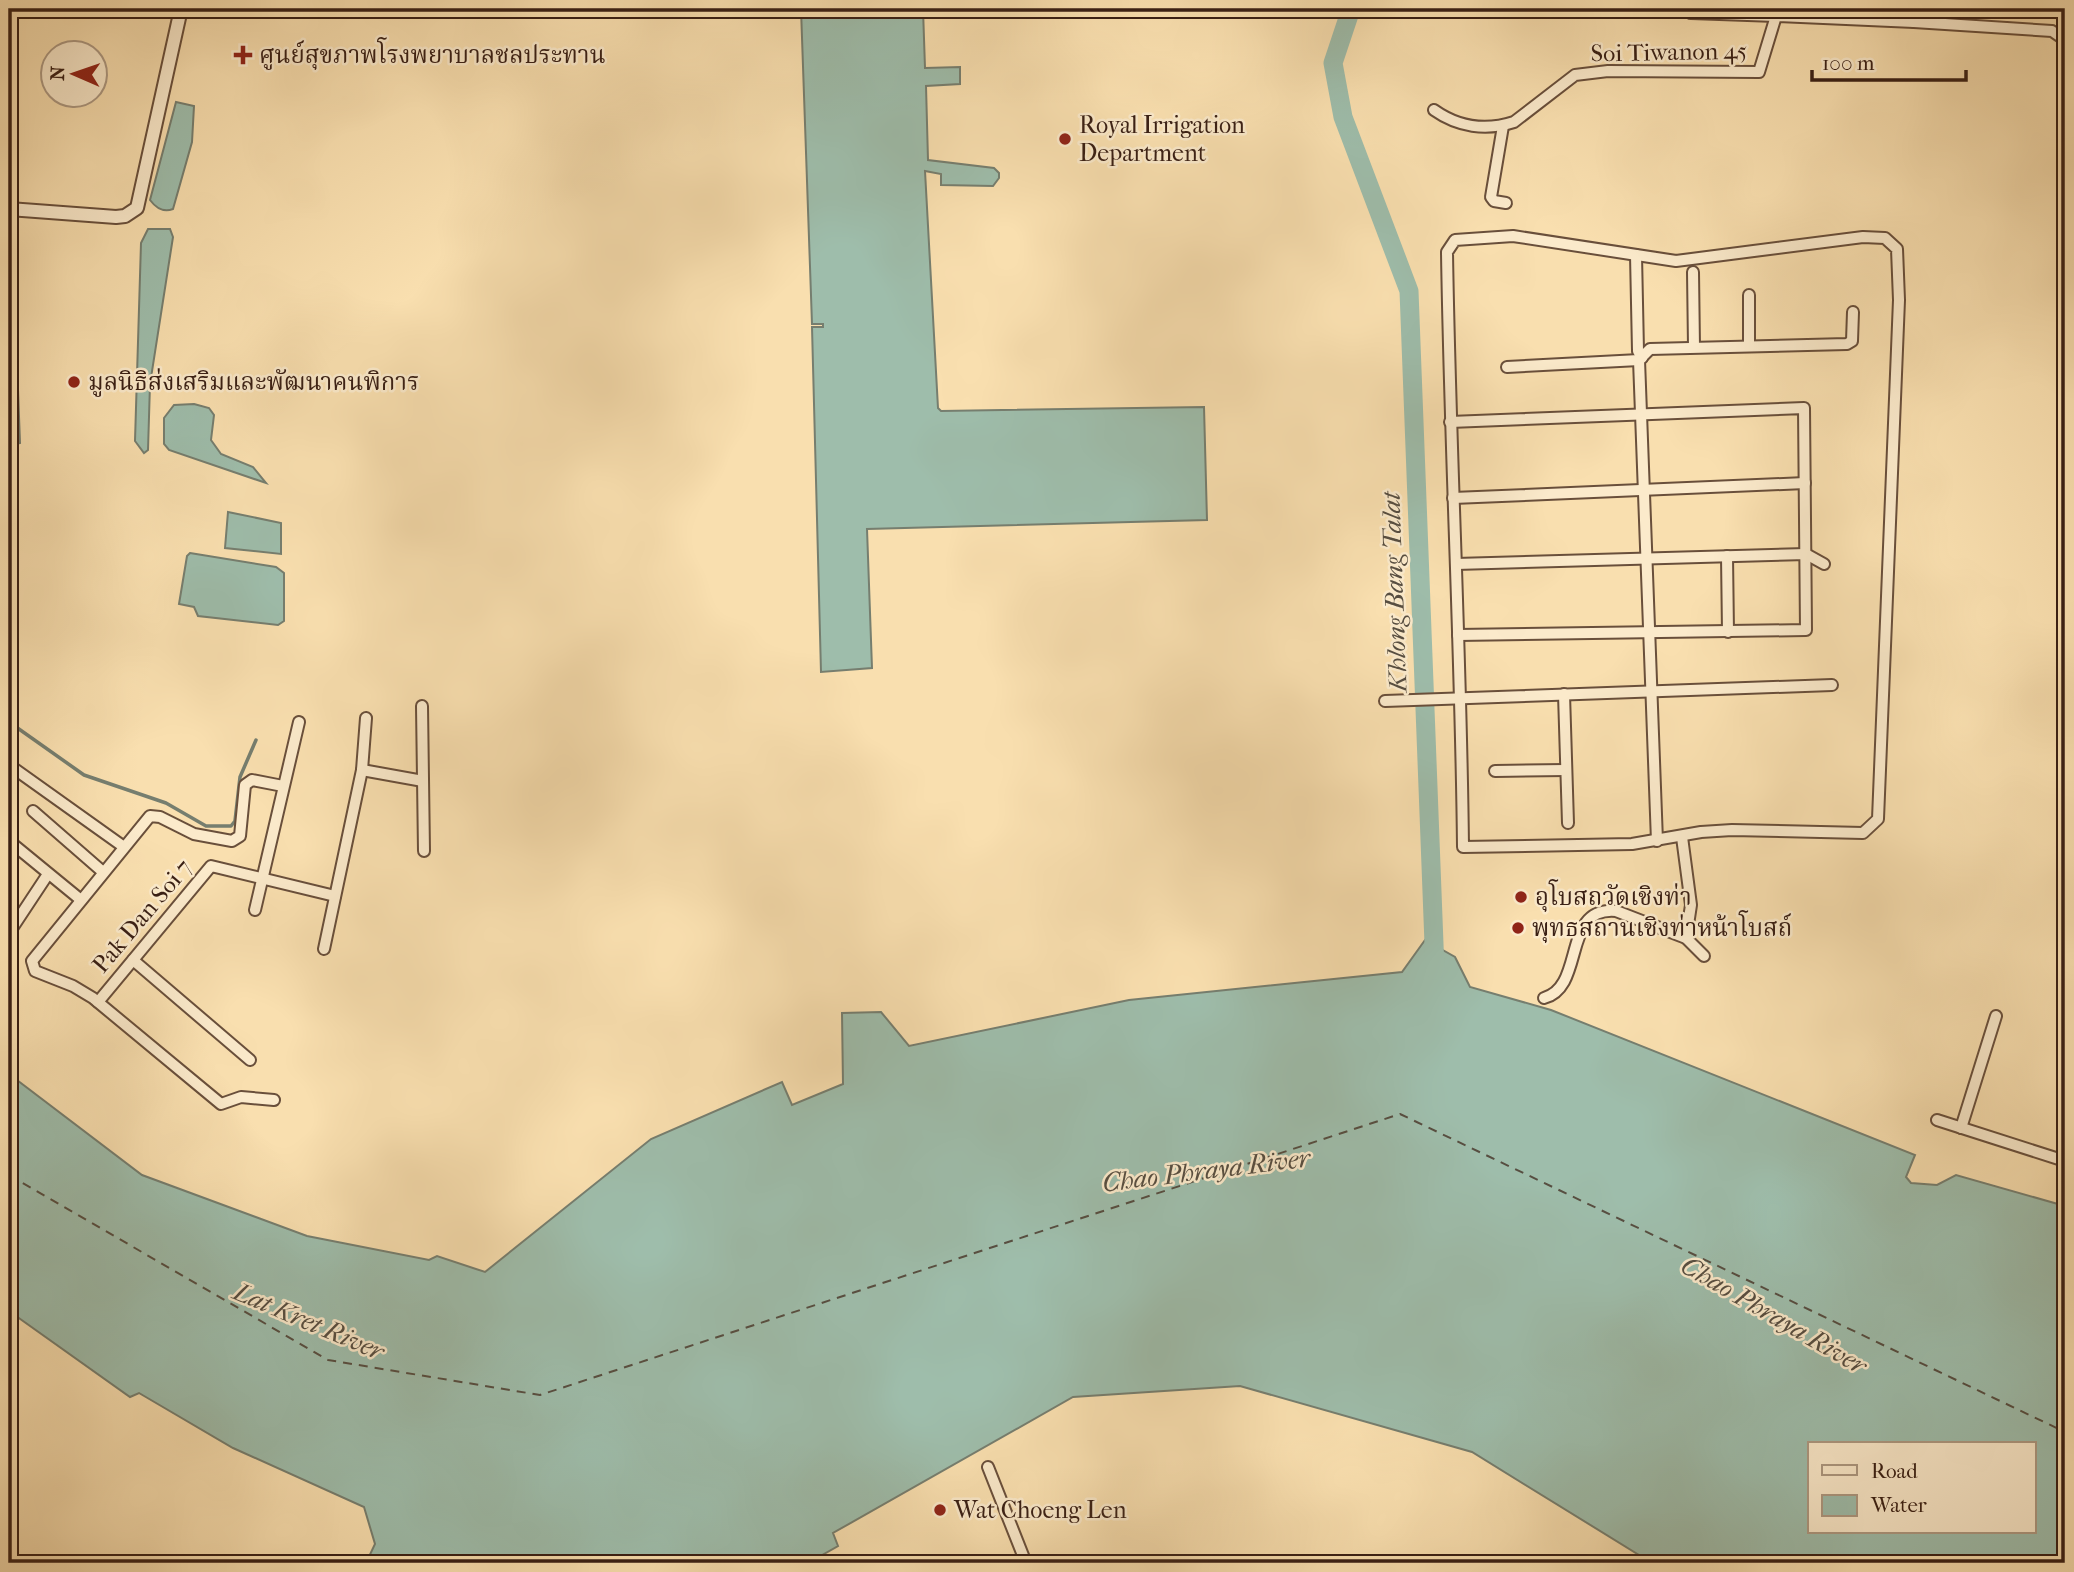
<svg xmlns="http://www.w3.org/2000/svg" width="2074" height="1572" font-family="'IM FELL French Canon','Noto Serif Thai',serif">
<rect width="100%" height="100%" fill="#f9dfaf"/>
<filter id="stains"><feTurbulence type="fractalNoise" baseFrequency=".00286" numOctaves="4"/><feColorMatrix values="0 0 0 0 .2 0 0 0 0 .09 0 0 0 0 .02 0 0 0 .5 -.17"/></filter>
<radialGradient id="worn" r=".72"><stop offset=".6" stop-color="#630" stop-opacity="0"/><stop offset="1" stop-color="#630" stop-opacity=".3"/></radialGradient>
<g fill="#9ebdab" stroke="#767e6f" stroke-width="2" fill-rule="evenodd">
<polygon points="801,9 923,9 925,68 960,67 960,84 926,86 928,160 994,168 999,173 999,178 993,186 941,185 941,174 925,171 938,408 941,411 1204,407 1207,520 867,529 872,668 821,672 812,327 823,327 823,324 812,324"/>
<path d="M 176,102 L 194,106 L 192,142 L 173,209 C 163,213 156,208 150,200 Z"/>
<polygon points="148,229 170,229 173,237 150,384 148,450 144,453 135,441 141,243"/>
<polygon points="9,383 18,390 20,443 9,446"/>
<polygon points="194,404 209,408 214,415 211,440 221,454 253,467 266,483 169,450 164,444 164,418 174,405"/>
<polygon points="228,512 281,523 281,554 225,548"/>
<polygon points="190,553 276,567 284,573 284,621 278,625 198,616 194,607 179,604 187,556"/>
<path d="M 1425,940 L 1455,957 L 1470,987 L 1551,1010 L 1915,1155 L 1906,1177 L 1911,1183 L 1937,1185 L 1956,1175 L 2065,1206 L 2065,1563 L 1652,1563 L 1472,1452 L 1240,1386 L 1073,1397 L 833,1533 L 838,1546 L 808,1563 L 366,1563 L 375,1544 L 364,1507 L 233,1448 L 139,1393 L 130,1397 L 9,1311 L 9,1074 L 142,1175 L 307,1236 L 429,1260 L 437,1256 L 485,1272 L 651,1139 L 782,1082 L 792,1105 L 843,1084 L 842,1013 L 881,1012 L 909,1046 L 1129,1000 L 1402,972 ZM 2034,1444 L 2034,1532 L 1810,1532 L 1810,1444 Z"/>
</g>
<g fill="none" stroke-linecap="round" stroke-linejoin="round">
<polyline stroke="#767e6f" stroke-width="3.5" points="9,722 84,775 166,803 206,826 231,826 235,821 240,777 256,740"/>
<polyline stroke="#9ebdab" stroke-width="19" points="1351,9 1333,63 1343,117 1409,291 1435,970"/>
<polyline stroke="#574e41" stroke-width="2" stroke-dasharray="9 7" stroke-linecap="butt" points="9,1175 328,1360 540,1395 1400,1114 2065,1432"/>
<g stroke="#694f3b" stroke-width="14">
<g id="minor">
<polyline points="1690,9 1691,13 1776,16"/>
<polyline points="1914,22 2052,31 2065,40"/>
<path d="M 1434,110 C 1458,127 1486,131 1514,122 L 1575,75 L 1608,71 L 1759,72 L 1776,16 L 1914,22 L 1915,9"/>
<polyline points="1503,126 1491,197 1494,201 1506,203"/>
<path d="M 1513,236 L 1676,261 L 1863,237 L 1885,238 L 1897,249 L 1899,300 L 1878,819 L 1863,833 L 1732,830 L 1701,832 L 1632,844 L 1463,847 C 1461,649 1450,450 1447,252 L 1455,240 Z"/>
<polyline points="1636,255 1638,351 1642,358"/>
<polyline points="1693,272 1694,347"/>
<polyline points="1749,346 1749,295"/>
<polyline points="1639,360 1657,841"/>
<polyline points="1507,367 1639,360 1650,349 1847,344 1852,341 1853,312"/>
<polyline points="1450,422 1804,408 1806,630 1458,635"/>
<polyline points="1453,498 1805,483"/>
<polyline points="1727,556 1728,632"/>
<polyline points="1456,564 1806,554 1824,564"/>
<polyline points="1564,694 1568,823"/>
<polyline points="1385,701 1832,685"/>
<polyline points="422,706 424,851"/>
<polyline points="9,765 124,847"/>
<polyline points="362,770 423,781"/>
<polyline points="1495,771 1566,770"/>
<polyline points="33,811 103,872"/>
<polyline points="1682,837 1691,905 1686,938"/>
<polyline points="9,841 81,900"/>
<polyline points="255,910 299,722"/>
<polyline points="9,933 48,874"/>
<polyline points="324,949 362,770 366,718"/>
<polyline points="133,960 250,1060"/>
<path d="M 1544,998 C 1586,987 1561,906 1616,911 L 1686,938 L 1704,956"/>
<polyline points="98,1002 211,866 335,896"/>
<polyline points="274,1100 241,1097 221,1104 93,998 73,986 35,971 32,961 150,816 160,817 194,834 232,841 240,836 245,785 252,780 283,786"/>
<polyline points="1937,1120 2065,1161"/>
<polyline points="1961,1128 1996,1016"/>
<polyline points="988,1467 1026,1563"/>
</g>
</g>
<g stroke="#694f3b" stroke-width="16">
<polyline id="tertiary" points="9,209 116,217 125,216 137,208 181,9"/>
</g>
<use href="#minor" stroke="#fbeacb" stroke-width="10"/>
<use href="#tertiary" stroke="#fbeacb" stroke-width="12"/>
</g>
<g fill="#8f2418" stroke="#fbeacb" stroke-width="2.5">
<path d="M239.5 44.5h7v7h7v7h-7v7h-7v-7h-7v-7h7z"/>
<circle cx="1065" cy="139" r="7"/>
<circle cx="74" cy="382" r="7"/>
<circle cx="1521" cy="897" r="7"/>
<circle cx="1518" cy="928" r="7"/>
<circle cx="940" cy="1510" r="7"/>
</g>
<g text-anchor="middle" stroke-width="5" stroke-linejoin="round" paint-order="stroke">
<g font-size="24" fill="#391f14" stroke="#fbeacb">
<text transform="translate(1669 52) rotate(-1)" y="8">Soi Tiwanon 45</text>
<text transform="translate(142 916) rotate(-50)" y="8">Pak Dan Soi 7</text>
</g>
<g font-size="24" fill="#391f14" stroke="#fbeacb" text-anchor="start">
<text x="259" y="63">ศูนย์สุขภาพโรงพยาบาลชลประทาน</text>
<text x="1079" y="133">Royal Irrigation<tspan x="1079" dy="28">Department</tspan></text>
<text x="88" y="390">มูลนิธิส่งเสริมและพัฒนาคนพิการ</text>
<text x="1535" y="905">อุโบสถวัดเชิงท่า</text>
<text x="1532" y="936">พุทธสถานเชิงท่าหน้าโบสถ์</text>
<text x="954" y="1518">Wat Choeng Len</text>
</g>
<g font-size="26" font-style="italic" fill="#574e41" stroke="#fbeacb">
<text transform="translate(1394 592) rotate(-92)" y="9">Khlong Bang Talat</text>
<text transform="translate(1206 1170) rotate(-7)" y="9">Chao Phraya River</text>
<text transform="translate(1774 1315) rotate(30)" y="9">Chao Phraya River</text>
<text transform="translate(309 1321) rotate(23)" y="9">Lat Kret River</text>
</g>
</g>
<rect width="2074" height="1572" fill="none" stroke="#f9dfaf" stroke-width="35"/>
<rect x="10" y="10" width="2053" height="1551" fill="none" stroke="#391f14" stroke-width="3.5"/>
<rect x="18" y="18" width="2039" height="1537" fill="none" stroke="#391f14" stroke-width="2"/>
<rect x="1808" y="1442" width="228" height="91" fill="#fbeacb" stroke="#ad9982" stroke-width="2"/>
<rect x="1822" y="1465" width="35" height="10" fill="#fbeacb" stroke="#ad9982" stroke-width="2"/>
<text x="1871" y="1478" font-size="21" fill="#391f14">Road</text>
<rect x="1822" y="1495" width="35" height="21" fill="#9ebdab" stroke="#ad9982" stroke-width="2"/>
<text x="1871" y="1512" font-size="21" fill="#391f14">Water</text>
<g transform="translate(74 74) rotate(272)"><circle r="33" fill="#fbeacb" stroke="#ad9982" stroke-width="2"/>
<path d="M0-5L12 26L0 18L-12 26Z" fill="#8f2418"/>
<text y="-10" font-size="19" font-weight="bold" text-anchor="middle" fill="#391f14">N</text>
</g>
<path d="M1812 70v10h154v-10" fill="none" stroke="#391f14" stroke-width="3.5"/>
<text x="1822" y="70" font-size="21" fill="#391f14" stroke="#fbeacb" stroke-width="5" paint-order="stroke">100 m</text>
<rect width="100%" height="100%" filter="url(#stains)"/>
<rect width="100%" height="100%" fill="url(#worn)"/>
</svg>
